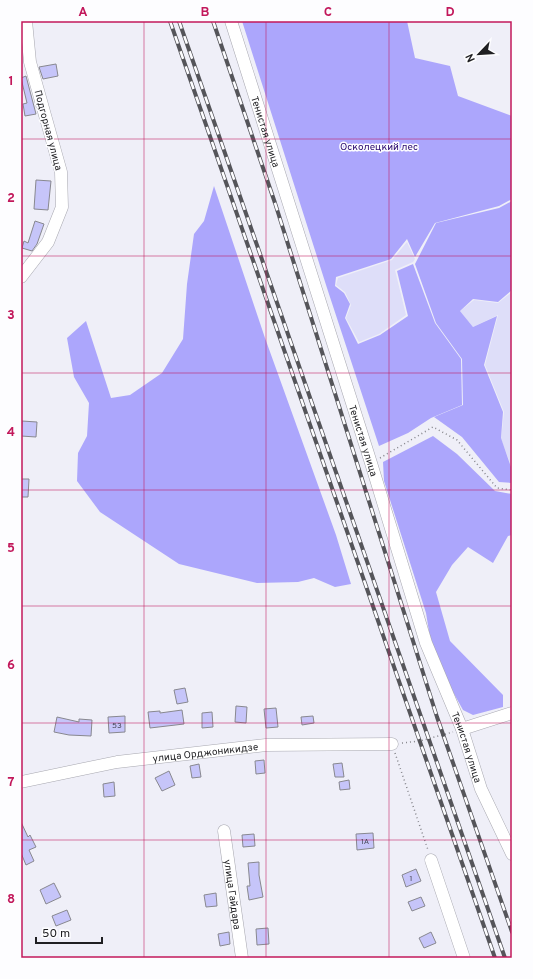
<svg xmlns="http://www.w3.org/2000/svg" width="533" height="979" font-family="Overpass,sans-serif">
<rect width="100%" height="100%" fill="#efeff8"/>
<g fill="#dedef9">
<polygon points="407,242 415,259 413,262 395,270 406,315 379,334 359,342 346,318 351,305 345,292 336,285 338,278 392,260"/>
<polygon points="512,292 512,468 501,439 504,412 485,365 498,315 473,327 460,311 474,300 498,303"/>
</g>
<g fill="#aca6fc">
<polygon points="242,21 407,21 415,58 450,66 458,96 512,116 512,199 499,206 435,223 415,257 407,239 391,259 336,277 335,286 344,293 350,304 345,318 358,344 380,335 408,316 397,271 413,264 435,323 461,359 462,405 431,418 408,433 379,446 327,288"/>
<polygon points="214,186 265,338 336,535 351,584 335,587 314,578 298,582 257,583 179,564 100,512 77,481 78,453 87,436 89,403 74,377 67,338 86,321 111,398 130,395 162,373 183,339 187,284 194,234 204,221"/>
<polygon points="512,201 512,290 498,302 473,299 460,311 473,327 497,316 484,365 503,412 501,438 512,470 512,483 499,482 462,437 434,417 463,405 462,359 436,323 415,264 436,223 499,208"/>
<polygon points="433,436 457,454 495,491 512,494 512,535 508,536 493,563 468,547 452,565 436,592 450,641 503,695 503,707 473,715 463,710 433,656 426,613 384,481 383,462"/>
</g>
<g fill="#c6c5f9" stroke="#88888f">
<polygon points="56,64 58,76 43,79 39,67"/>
<polygon points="26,76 36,114 25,116 23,104 27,103 21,78"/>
<polygon points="36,180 51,181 48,210 34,209"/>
<polygon points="35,221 44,224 37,244 32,251 22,248 24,241 28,243"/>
<polygon points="22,421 37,422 36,437 21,436"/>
<polygon points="21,479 29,479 28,497 21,497"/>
<polygon points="185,688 188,702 177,704 174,690"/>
<polygon points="236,706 247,707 246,723 235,722"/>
<polygon points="276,708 278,727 266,728 264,709"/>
<polygon points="182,710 184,724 150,728 148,712 160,711 160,713"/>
<polygon points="212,712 213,727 202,728 202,713"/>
<polygon points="125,716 125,732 109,733 108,717"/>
<polygon points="313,716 314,723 302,725 301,717"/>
<polygon points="57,717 79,722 79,719 92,720 91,736 69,735 54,732"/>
<polygon points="264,760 265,773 256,774 255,761"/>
<polygon points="342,763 344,777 335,777 333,764"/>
<polygon points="199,764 201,777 192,778 190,766"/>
<polygon points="169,771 175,785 162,791 155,778"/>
<polygon points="349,780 350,789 340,790 339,782"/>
<polygon points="114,782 115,796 104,797 103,784"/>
<polygon points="21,822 28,837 30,835 36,847 29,850 34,861 26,865 21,853"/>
<polygon points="373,833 374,848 357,850 356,834"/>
<polygon points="254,834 255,846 243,847 242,835"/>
<polygon points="259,862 259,875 263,897 249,900 247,886 250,886 248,863"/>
<polygon points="416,869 421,881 406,887 402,875"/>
<polygon points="54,883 61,897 46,904 40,890"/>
<polygon points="216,893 217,906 206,907 204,895"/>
<polygon points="421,897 425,906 412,911 408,902"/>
<polygon points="67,910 71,920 56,926 52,916"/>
<polygon points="268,928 269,944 257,945 256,929"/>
<polygon points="229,932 230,944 220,946 218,934"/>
<polygon points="431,932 436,943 424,948 419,938"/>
</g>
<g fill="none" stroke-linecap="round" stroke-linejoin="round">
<g stroke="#a8a8b0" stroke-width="13">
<g id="minor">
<path id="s1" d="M 231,21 L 371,463 L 426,643 L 462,729 L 481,789 L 512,854"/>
<polyline points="21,277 48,242 62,207 61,172 30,62 26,21"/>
<polyline points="462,729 512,713"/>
<path id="s2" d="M 21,782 L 117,762 L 266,745 L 392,744"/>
<path id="s3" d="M 224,831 L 242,958"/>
<polyline points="431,860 464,958"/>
</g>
</g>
<g stroke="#85858b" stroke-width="1.5" stroke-dasharray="1 3" stroke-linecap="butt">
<polyline points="380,458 433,427 457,440 497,488 512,490"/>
<polyline points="402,743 420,741 453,732"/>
<polyline points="395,753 428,850"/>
</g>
<use href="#minor" stroke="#fff" stroke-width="12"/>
<g stroke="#55555a" stroke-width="4">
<g id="rail">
<polyline points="170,21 495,958"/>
<polyline points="179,21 505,958"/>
<polyline points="213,21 275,203 437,717 512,932"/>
</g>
</g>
<use href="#rail" stroke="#fdfdff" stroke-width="2.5" stroke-dasharray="8" stroke-linecap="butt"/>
</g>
<path fill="none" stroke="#c2185b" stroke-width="1" stroke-opacity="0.55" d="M 144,21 L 144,958M 266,21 L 266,958M 389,21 L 389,958M 21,139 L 512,139M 21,256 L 512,256M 21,373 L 512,373M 21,490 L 512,490M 21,606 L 512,606M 21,723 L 512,723M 21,840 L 512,840"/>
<g text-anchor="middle" stroke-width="3" stroke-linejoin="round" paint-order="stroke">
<g font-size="8" fill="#494858">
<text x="117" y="728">53</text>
<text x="365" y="844">1А</text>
<text x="411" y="881">1</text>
</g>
<g font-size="10" fill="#1f1f22" stroke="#fdfdff">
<text transform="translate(49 130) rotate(75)" y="4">Подгорная улица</text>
<text dy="4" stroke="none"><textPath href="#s1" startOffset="116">Тенистая улица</textPath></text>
<text dy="4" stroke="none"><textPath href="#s1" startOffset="440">Тенистая улица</textPath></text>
<text dy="4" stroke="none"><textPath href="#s1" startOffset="764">Тенистая улица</textPath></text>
<text dy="4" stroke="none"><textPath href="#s2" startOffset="187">улица Орджоникидзе</textPath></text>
<text dy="4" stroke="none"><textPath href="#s3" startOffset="64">улица Гайдара</textPath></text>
</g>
<g font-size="10" fill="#2a0a6f" stroke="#fdfdff">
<text x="379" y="150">Осколецкий лес</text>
</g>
</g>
<rect width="533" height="979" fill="none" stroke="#fdfdff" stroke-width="44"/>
<g transform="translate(479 54) rotate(245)" stroke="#fdfdff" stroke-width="3" paint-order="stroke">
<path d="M0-3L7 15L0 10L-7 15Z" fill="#1f1f22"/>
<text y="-6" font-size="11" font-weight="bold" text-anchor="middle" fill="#1f1f22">N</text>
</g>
<path d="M36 937v6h66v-6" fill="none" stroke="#1f1f22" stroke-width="2"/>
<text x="42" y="937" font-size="12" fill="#1f1f22" stroke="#fdfdff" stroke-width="3" paint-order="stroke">50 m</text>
<rect x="22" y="22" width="489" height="935" fill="none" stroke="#c2185b" stroke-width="1.5"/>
<g font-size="13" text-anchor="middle" font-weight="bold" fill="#c2185b">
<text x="83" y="16">A</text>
<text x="205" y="16">B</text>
<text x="328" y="16">C</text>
<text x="450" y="16">D</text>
<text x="11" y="85">1</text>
<text x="11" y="202">2</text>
<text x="11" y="319">3</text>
<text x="11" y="436">4</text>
<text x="11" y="552">5</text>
<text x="11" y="669">6</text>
<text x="11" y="786">7</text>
<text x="11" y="903">8</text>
</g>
</svg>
